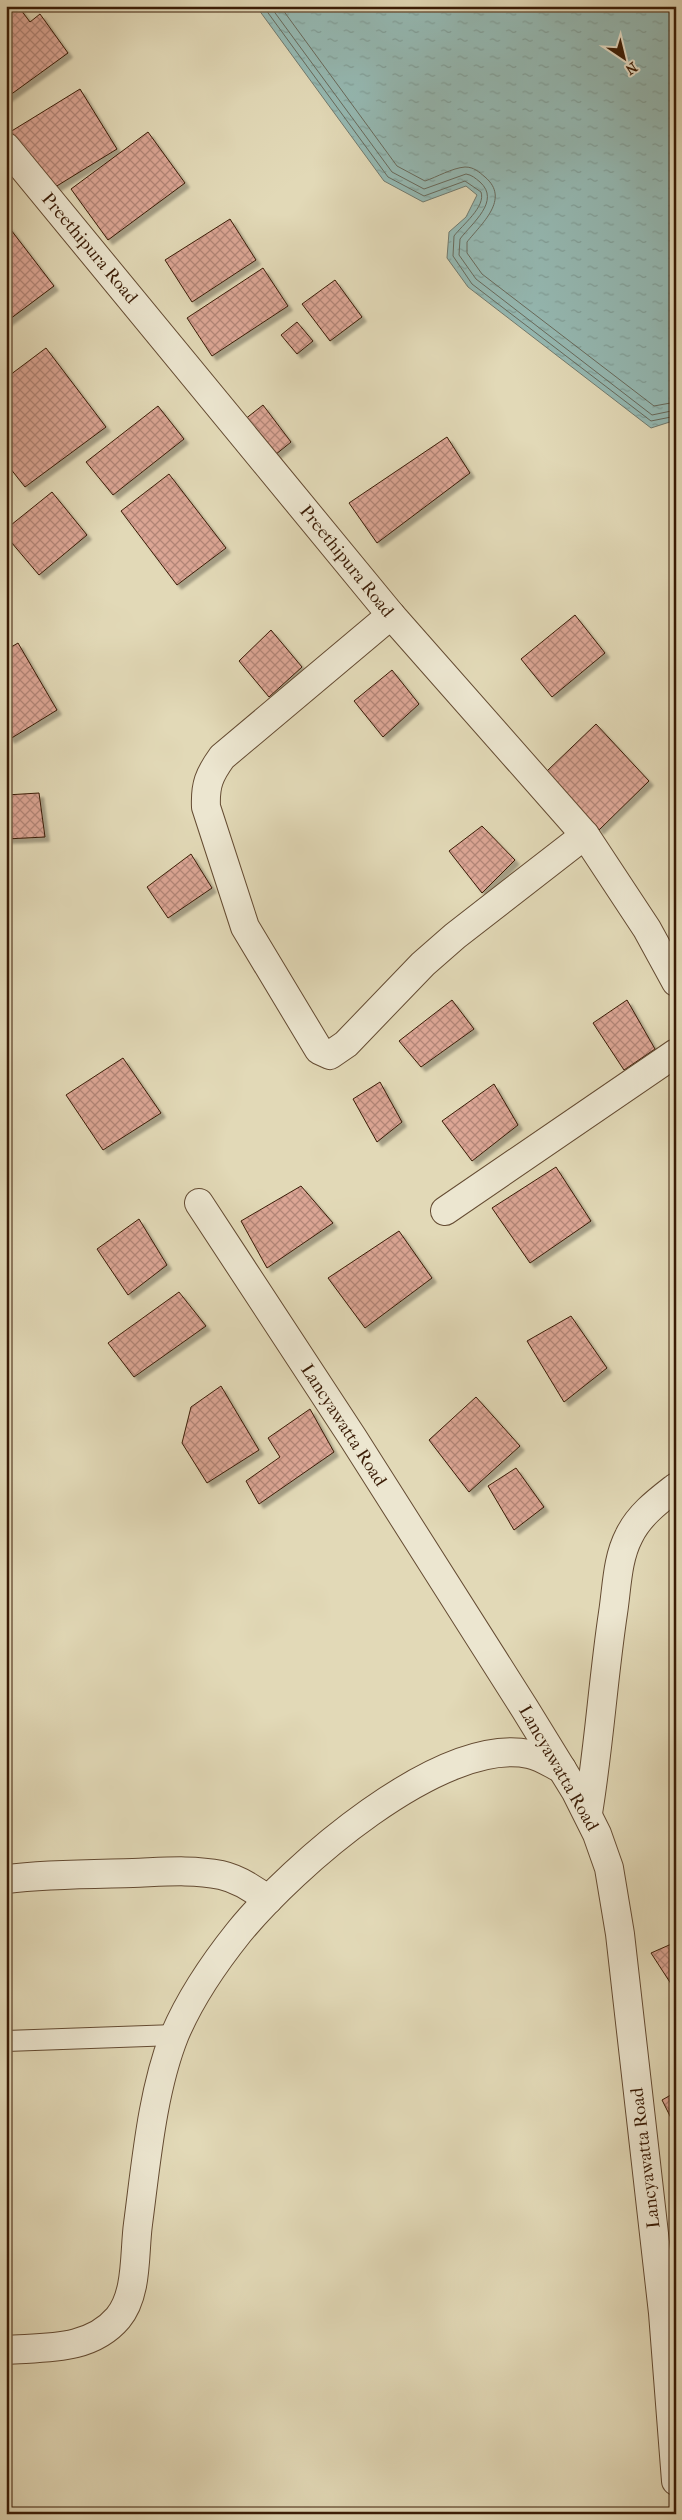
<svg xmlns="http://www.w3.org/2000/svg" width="682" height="2520" font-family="'IM FELL French Canon',serif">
<defs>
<pattern id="water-ripples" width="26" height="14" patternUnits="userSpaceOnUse" patternTransform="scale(1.25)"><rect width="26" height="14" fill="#95b9b3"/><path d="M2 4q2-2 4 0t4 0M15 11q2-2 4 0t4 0" fill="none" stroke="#819e98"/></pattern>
<pattern id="building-cross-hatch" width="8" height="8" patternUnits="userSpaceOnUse" patternTransform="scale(1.25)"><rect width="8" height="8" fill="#dca695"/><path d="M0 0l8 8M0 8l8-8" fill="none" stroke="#b38678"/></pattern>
<filter id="shadow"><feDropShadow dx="4.5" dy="4.5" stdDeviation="1" flood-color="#0004"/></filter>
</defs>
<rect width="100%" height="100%" fill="#e2d9b7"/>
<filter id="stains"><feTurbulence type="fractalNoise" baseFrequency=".004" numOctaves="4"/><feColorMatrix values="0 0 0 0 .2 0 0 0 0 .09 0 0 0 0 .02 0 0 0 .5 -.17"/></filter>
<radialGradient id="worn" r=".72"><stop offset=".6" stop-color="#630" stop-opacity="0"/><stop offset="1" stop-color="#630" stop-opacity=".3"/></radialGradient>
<polygon fill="url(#water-ripples)" stroke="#717a6e" points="256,6 676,6 676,420 651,428 468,287 447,258 449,232 466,217 477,195 466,186 423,202 384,181"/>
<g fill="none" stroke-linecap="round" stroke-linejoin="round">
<g stroke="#686a5c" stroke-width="1">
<path d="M 263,6 L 388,177 L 424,196 L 465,181 L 481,192 C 486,207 462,225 454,236 L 453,256 L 472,284 L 651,421 L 676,416"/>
<path d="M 270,6 L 392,172 L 424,189 L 466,174 C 472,175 475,178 480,182 C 501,201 472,223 460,239 L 459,255 L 476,279 L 652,415 L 676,410"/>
<path d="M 280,6 L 397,166 L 425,181 C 437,177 452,168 465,167 C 474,167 479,172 485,177 C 511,199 481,224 467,242 L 467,253 L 482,274 L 654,406 L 676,402"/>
</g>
</g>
<g fill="url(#building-cross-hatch)" stroke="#3a1c06" filter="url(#shadow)">
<polygon points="6,6 18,6 30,22 40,14 68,53 6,98"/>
<polygon points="80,89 117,149 47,192 10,132"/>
<polygon points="148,132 185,183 108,240 71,189"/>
<polygon points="230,219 256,260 192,302 165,260"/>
<polygon points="8,226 54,286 6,322 6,227"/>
<polygon points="263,268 288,306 212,356 187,318"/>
<polygon points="335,280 362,317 330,341 302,304"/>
<polygon points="297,322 313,341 297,354 281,335"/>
<polygon points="46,348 106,427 25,487 6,463 6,378"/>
<polygon points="263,405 291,442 259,468 230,431"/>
<polygon points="158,406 184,439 113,495 86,462"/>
<polygon points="447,437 470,473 377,543 349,503"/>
<polygon points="169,474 226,548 177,585 121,511"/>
<polygon points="52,492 87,535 39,575 6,536 6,529"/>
<polygon points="575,615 605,653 552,697 521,659"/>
<polygon points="271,630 302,667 269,697 239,661"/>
<polygon points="18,643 57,710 10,739 6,733 6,650"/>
<polygon points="392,670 419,704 383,737 354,701"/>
<polygon points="596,724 649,781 599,830 547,771"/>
<polygon points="39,793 45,837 6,839 6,795"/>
<polygon points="482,826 515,860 482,893 449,851"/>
<polygon points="191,854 212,888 168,918 147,887"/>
<polygon points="452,1000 474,1029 421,1067 399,1041"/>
<polygon points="627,1000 655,1049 624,1070 593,1023"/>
<polygon points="123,1058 161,1113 103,1150 66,1095"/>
<polygon points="380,1082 402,1122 377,1142 353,1099"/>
<polygon points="494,1084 518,1125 472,1161 442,1121"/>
<polygon points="556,1167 591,1221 530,1263 492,1208"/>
<polygon points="301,1186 333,1223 267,1268 241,1221"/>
<polygon points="139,1219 167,1265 128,1295 97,1249"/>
<polygon points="399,1231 432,1278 365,1328 328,1278"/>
<polygon points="179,1292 206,1326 134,1377 108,1343"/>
<polygon points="571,1316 607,1368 564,1402 527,1341"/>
<polygon points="221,1386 259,1450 207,1483 182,1443 191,1407"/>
<polygon points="476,1397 520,1446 469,1492 429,1440"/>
<polygon points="310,1409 334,1452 259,1504 246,1481 280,1457 268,1438"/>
<polygon points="516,1468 544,1507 514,1530 488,1486"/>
<polygon points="676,1942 676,1989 675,1990 651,1953"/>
<polygon points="676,2092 676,2128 662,2100"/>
</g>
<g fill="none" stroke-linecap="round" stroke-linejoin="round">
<g stroke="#644b32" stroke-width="22">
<polyline id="service" points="6,2041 175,2035"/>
</g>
<g stroke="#644b32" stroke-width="30">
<g id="minor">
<polyline points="6,147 391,615 585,835 647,929 676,982"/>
<path d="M 391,615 L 222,757 C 209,775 205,785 206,807 L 245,927 L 319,1050 L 330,1055 L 346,1044 L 423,964 L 455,936 L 585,835"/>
<polyline points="199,1203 353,1438 525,1709 576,1792 597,1834 609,1868 620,1934 663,2313 676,2481"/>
<polyline points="445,1211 676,1053"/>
<path d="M 588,1813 C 599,1746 603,1680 613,1613 C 617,1587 617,1559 629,1536 C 639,1515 658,1501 676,1487"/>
<path d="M 6,1879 C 48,1874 91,1874 133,1873 C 162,1872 192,1869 221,1875 C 239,1879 254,1889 268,1900"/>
<path d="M 6,2350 C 45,2347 90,2351 118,2318 C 138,2294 134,2253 138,2224 C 146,2164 152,2091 175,2034 C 190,1999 215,1962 239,1932 C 291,1868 440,1736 529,1754 C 540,1756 552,1764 562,1769"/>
</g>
</g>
<use href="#service" stroke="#ece6d0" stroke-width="20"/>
<use href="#minor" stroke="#ece6d0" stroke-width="28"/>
</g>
<g text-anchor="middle" stroke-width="4.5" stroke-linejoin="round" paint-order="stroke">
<g font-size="18" fill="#3a1c06" stroke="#ece6d0">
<text transform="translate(90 248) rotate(50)" y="6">Preethipura Road</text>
<text transform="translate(347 561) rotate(51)" y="6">Preethipura Road</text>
<text transform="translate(344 1425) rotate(57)" y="6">Lancyawatta Road</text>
<text transform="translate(559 1768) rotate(60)" y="6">Lancyawatta Road</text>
<text transform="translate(645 2158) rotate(-97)" y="6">Lancyawatta Road</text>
</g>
</g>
<rect width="682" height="2520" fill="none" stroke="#e2d9b7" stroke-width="25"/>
<rect x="8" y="8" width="667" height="2505" fill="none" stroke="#3a1c06" stroke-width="2.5"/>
<rect x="12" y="12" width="657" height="2495" fill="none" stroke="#3a1c06"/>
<g transform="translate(624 58) rotate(145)" stroke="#ece6d0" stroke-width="4" paint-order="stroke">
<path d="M0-4L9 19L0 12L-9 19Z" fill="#3a1c06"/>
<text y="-8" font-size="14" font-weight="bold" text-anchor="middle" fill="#3a1c06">N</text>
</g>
<rect width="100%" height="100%" filter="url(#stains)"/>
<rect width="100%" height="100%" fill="url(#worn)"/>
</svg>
